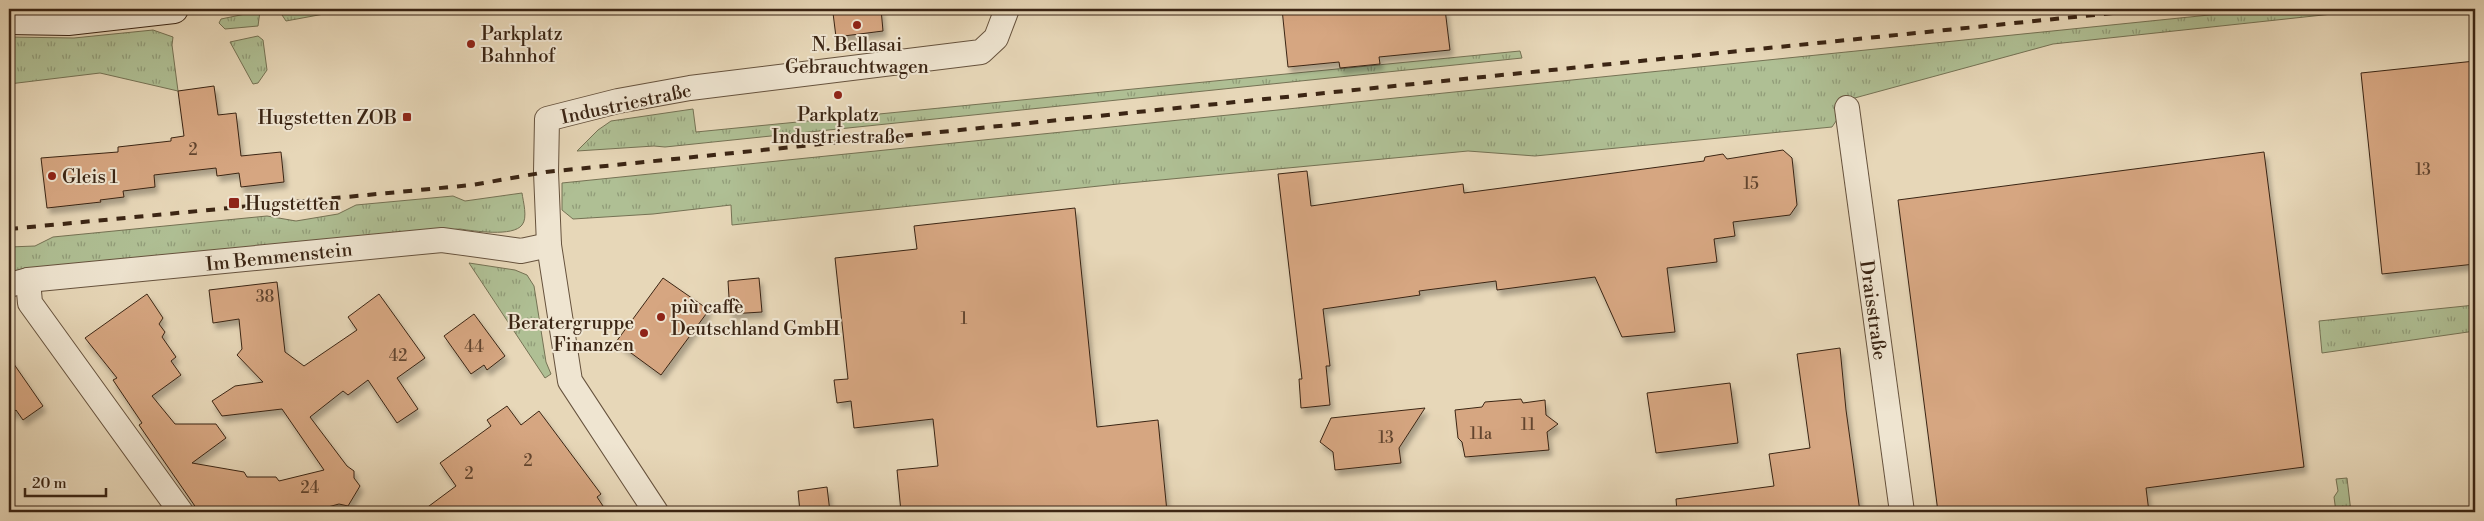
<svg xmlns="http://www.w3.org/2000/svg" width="2484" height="521" font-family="'Libre Bodoni',serif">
<defs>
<pattern id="grass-tufts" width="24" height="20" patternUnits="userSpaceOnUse" patternTransform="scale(1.25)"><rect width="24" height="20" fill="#afbf94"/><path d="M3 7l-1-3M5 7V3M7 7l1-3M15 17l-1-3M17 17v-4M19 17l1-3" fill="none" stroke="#909b78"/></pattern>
<filter id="shadow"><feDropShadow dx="3" dy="5.5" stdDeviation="2.5" flood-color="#0004"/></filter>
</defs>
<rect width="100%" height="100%" fill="#e7d7b8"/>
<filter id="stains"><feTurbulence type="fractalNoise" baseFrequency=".004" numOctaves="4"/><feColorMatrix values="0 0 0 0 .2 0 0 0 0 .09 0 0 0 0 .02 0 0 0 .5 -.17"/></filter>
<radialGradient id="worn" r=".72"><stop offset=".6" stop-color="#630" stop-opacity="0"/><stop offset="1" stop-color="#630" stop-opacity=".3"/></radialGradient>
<g fill="url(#grass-tufts)" stroke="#757254">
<polygon points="278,9 351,9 286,21"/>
<polygon points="2268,9 2379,9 2053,44 1851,99 1832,127 1535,156 1468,151 1118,184 732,225 731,205 653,214 573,219 562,210 562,183"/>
<polygon points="260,11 258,26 225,29 219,23 221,19"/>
<polygon points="153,30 173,37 172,45 178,91 100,73 9,84 9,37 74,38"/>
<polygon points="258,36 263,40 267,70 258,83 253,84 230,42"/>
<polygon points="1520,51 1522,58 665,147 654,146 577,151 598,130 611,121 693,109 696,132"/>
<path d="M 522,193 C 523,201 528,218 522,225 C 513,237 474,231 460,229 L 136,258 L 9,272 L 9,247 L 35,246 L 53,237 L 267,216 L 296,221 L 338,214 L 356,205 L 453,196 L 465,201 Z"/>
<polygon points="469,263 515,270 527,275 534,286 546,362 551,374 545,378"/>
<polygon points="2475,305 2475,331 2322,353 2319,321"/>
<polygon points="2347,478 2351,512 2336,512 2334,497 2338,491 2336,479"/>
</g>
<g fill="#d6a681" stroke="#3b2514" filter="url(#shadow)">
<polygon points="868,9 881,9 883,31 836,37 833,13"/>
<polygon points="1282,9 1445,9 1450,50 1379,57 1380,64 1340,68 1339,62 1288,67"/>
<polygon points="2475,61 2475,264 2382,274 2361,73"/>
<polygon points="214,86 218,115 236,113 241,156 281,152 284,182 241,187 239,173 217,176 216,168 154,175 155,187 123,191 124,197 100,200 101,202 47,208 41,158 118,152 118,147 171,141 171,138 184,136 178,91"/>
<polygon points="1783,150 1792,158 1797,205 1790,215 1733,222 1735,236 1714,239 1717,262 1667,268 1675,332 1622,337 1595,277 1497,290 1496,281 1419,291 1420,295 1323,309 1330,366 1326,366 1330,405 1301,408 1299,379 1302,379 1278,174 1307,171 1311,206 1463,184 1464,193 1704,161 1705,157 1723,154 1727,159"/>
<polygon points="2264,152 2304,467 2146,488 2149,512 1938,512 1898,200"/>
<polygon points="1075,208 1097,427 1158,420 1167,512 901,512 897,470 938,466 933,419 854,428 851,401 837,403 834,380 848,379 835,258 917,249 914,226"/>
<polygon points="663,278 709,310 661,375 616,342"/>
<polygon points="759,278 762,312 730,314 728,281"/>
<polygon points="277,282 285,352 304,366 357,330 348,317 379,294 425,358 397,378 418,409 397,423 368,380 348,395 343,391 310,417 347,466 354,471 354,478 360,486 348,506 339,504 324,508 321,512 199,512 139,425 142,423 113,380 117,378 85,338 147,294 163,318 159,324 165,332 162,337 176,357 171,361 181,375 152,396 175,424 216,424 226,438 192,463 244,472 247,477 276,477 279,481 324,470 282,409 222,416 212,401 235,386 263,382 237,355 242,349 239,319 213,323 209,290"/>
<polygon points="474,314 505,356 487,370 484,365 471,374 444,336"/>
<polygon points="1840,348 1846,410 1860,512 1677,512 1676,499 1774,486 1769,454 1810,448 1797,354"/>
<polygon points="9,357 43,406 23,420 16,410 9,416"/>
<polygon points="1730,383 1738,443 1656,453 1647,393"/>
<polygon points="1521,399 1523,403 1545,400 1546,415 1558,424 1547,432 1549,450 1465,457 1462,442 1458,438 1455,410 1482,407 1485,402"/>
<polygon points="507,406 521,425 539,411 601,494 597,497 607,512 421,512 456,486 440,463 491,426 487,420"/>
<polygon points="1425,408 1399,448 1401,463 1335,470 1333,452 1320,442 1331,418"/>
<polygon points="827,487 830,512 800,512 798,491"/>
</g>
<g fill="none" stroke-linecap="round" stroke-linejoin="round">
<g stroke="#66523d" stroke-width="26">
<g id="minor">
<polyline points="1847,108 1902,512"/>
<polyline points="28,280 30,303 181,512"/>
<polyline points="9,285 28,280 442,240 521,251 549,245"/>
<polyline points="656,512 570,381 549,245 546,172 547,119 618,101 690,88 981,52 996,38 1007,9"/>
</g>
</g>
<g stroke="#3b2514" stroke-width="30">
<polyline id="secondary" points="9,20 68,21 174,9"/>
</g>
<use href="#minor" stroke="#efe5d1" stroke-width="24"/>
<use href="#secondary" stroke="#efe5d1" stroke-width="28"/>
<polyline stroke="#3b2514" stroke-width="4" stroke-dasharray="9 9" stroke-linecap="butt" points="9,229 472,185 546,172 2153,9"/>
</g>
<g fill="#8f2418" stroke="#efe5d1" stroke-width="2">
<circle cx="857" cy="25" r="5"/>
<circle cx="471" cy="44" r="5"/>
<circle cx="838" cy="95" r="5"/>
<rect x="402" y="112" width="10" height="10" rx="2.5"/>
<circle cx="52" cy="176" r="5"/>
<rect x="228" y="197" width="12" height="12" rx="2.5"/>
<circle cx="661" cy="317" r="5"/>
<circle cx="644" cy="333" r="5"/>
</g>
<g text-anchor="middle" stroke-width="4" stroke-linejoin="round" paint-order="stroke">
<g font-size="16" fill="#62452f">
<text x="193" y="155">2</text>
<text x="2423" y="175">13</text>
<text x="1751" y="189">15</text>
<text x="265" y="302">38</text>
<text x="964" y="324">1</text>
<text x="474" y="352">44</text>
<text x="398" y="361">42</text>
<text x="1528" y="430">11</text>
<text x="1481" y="439">11a</text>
<text x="1386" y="443">13</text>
<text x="528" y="466">2</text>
<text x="469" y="479">2</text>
<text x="310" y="493">24</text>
</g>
<g font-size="19" fill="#3b2514" stroke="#efe5d1" text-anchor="start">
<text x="481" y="40">Parkplatz<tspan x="481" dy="22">Bahnhof</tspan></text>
<text x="857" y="51" text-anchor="middle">N. Bellasai<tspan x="857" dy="22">Gebrauchtwagen</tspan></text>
<text x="838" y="121" text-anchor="middle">Parkplatz<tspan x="838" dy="22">Industriestraße</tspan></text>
<text x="397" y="124" text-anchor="end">Hugstetten ZOB</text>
<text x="62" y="183">Gleis 1</text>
<text x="245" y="210">Hugstetten</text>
<text x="671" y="313">più caffè<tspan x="671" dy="22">Deutschland GmbH</tspan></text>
<text x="634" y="329" text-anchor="end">Beratergruppe<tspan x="634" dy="22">Finanzen</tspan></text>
</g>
<g font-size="19" fill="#3b2514" stroke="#efe5d1">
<text transform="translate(626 103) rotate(-12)" y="7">Industriestraße</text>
<text transform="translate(279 256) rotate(-6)" y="7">Im Bemmenstein</text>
<text transform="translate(1874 310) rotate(82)" y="7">Draisstraße</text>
</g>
</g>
<rect width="2484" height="521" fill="none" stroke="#e7d7b8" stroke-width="30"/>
<rect x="10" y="10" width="2464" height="501" fill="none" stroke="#3b2514" stroke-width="2.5"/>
<rect x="15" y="15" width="2454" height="491" fill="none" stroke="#3b2514"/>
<path d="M25 488v8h81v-8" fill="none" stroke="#3b2514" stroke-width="2.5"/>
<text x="32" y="488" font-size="15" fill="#3b2514" stroke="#efe5d1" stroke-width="4" paint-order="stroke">20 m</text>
<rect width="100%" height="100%" filter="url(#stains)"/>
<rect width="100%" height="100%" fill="url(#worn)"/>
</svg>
